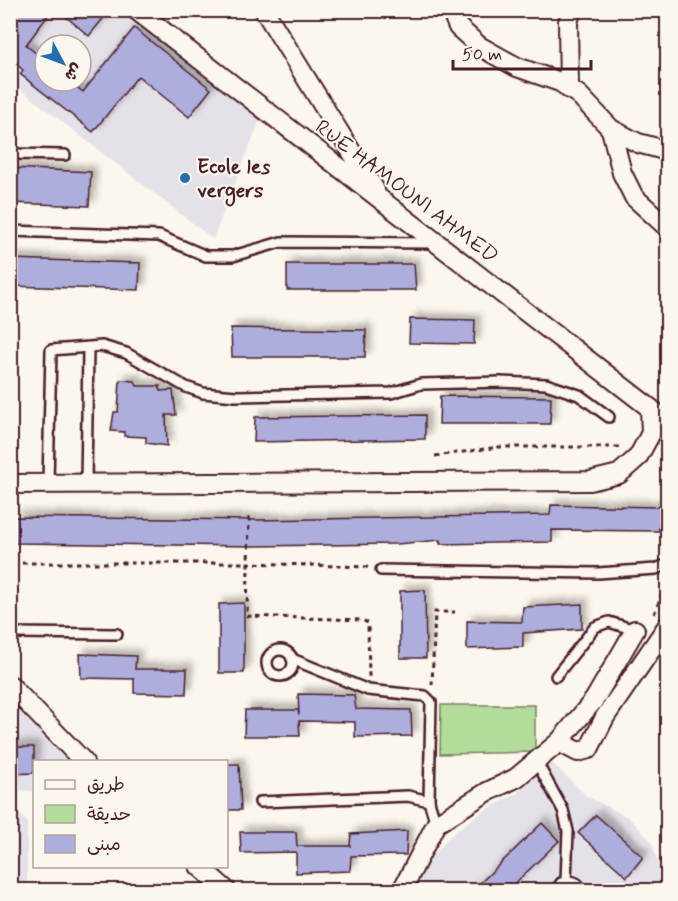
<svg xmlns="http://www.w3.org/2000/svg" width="678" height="901" font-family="Mynerve,'Playpen Sans Arabic',sans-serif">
<defs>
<filter id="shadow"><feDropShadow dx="5.5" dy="-5.5" stdDeviation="3" flood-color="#0004"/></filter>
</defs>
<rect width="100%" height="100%" fill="#fbf7ec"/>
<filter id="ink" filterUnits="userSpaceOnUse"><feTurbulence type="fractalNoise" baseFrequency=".0167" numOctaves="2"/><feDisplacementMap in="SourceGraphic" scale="12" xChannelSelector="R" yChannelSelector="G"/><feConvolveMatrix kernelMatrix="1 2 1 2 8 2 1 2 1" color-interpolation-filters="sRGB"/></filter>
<g filter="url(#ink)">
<g fill="#e4e1e8" fill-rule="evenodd">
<path d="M 10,11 L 117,11 L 261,117 L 213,239 L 11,82 ZM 45,45 L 81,45 L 81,81 L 45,81 Z"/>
<polygon points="10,699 70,761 34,762 34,791 17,790 14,794 14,807 27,822 27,890 11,890"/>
<polygon points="550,761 587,796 629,818 651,841 667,890 410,890 424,865 450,836 480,813 517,793"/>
</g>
<polygon fill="#b2dc99" stroke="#7e7e62" stroke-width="1.5" points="441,705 535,705 535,752 440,754"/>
<g fill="#adadde" stroke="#4a1f2b" stroke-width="1.5" filter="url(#shadow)">
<polygon points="10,10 52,10 26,45 45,61 45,81 69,81 83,92 134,28 211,89 189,117 138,76 93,132 20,74 23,70 13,61 10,64"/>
<polygon points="58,10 110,10 89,36"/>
<polygon points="10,168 91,172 89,206 10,203"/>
<polygon points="10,259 140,263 139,290 10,286"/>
<polygon points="287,264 414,264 416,290 287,290"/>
<polygon points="410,319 475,320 474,344 409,343"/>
<polygon points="231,328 366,330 365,357 232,357"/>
<polygon points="120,380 135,381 137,386 160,386 160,391 173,390 176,415 166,415 167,446 146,443 146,437 124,436 124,432 111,431 114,412 118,412"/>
<polygon points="440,396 551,397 550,424 439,424"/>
<polygon points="425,415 425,439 254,442 255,417"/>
<polygon points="551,505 661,507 659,531 552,530 552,542 440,544 440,540 397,544 254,546 14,543 14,517 255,520 550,515"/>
<polygon points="425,590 426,658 400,658 400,591"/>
<polygon points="244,603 244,673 219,673 219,604"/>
<polygon points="582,604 582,629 523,633 523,647 467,649 467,621 522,622 523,607"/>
<polygon points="80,654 136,656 135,669 187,669 186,694 134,693 134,679 81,678"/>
<polygon points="298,694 354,695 356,709 411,710 412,736 355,737 355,722 299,721 300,736 244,736 245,710 298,710 299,715"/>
<polygon points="10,747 34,747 34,773 10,774"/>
<polygon points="226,764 239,764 241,810 226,810"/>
<polygon points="596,815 643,857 627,877 578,833"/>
<polygon points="542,823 559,841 507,891 472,891"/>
<polygon points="407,831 406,855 351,856 350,871 296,873 296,852 241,853 240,832 296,832 297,846 350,846 351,834"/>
</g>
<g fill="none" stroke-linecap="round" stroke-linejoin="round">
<g stroke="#4a1f2b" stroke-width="14">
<g id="lane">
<polyline points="10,154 65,155"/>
<polyline points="10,231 159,236 206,256 233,256 281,242 434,243"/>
<polyline points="48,484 51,350 102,346 126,353 186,387 203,393 236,396 391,393 421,384 501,382 546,384 579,395 609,417"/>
<polyline points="86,484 88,349"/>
<polyline points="381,570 598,573 656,569 668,564"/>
<polyline points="10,633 117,634"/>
<circle cx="280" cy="663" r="13"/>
<polyline points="292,659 368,690 425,696 431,702 429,801"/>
<polyline points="556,676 595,627 609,622 635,630"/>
<polyline points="536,761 563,810 568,831 566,881"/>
<polyline points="260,802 408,796 429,801 436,824"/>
<path d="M 556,890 L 561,883 C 570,880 578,881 582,890"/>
</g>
</g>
<g stroke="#4a1f2b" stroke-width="22">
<g id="street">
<polyline points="136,10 668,422"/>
<polyline points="264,10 375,190"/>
<polyline points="451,10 458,27 479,46 517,67 560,82 579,95 611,129 638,143 668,151"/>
<polyline points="569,89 568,22 572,10"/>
<polyline points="611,129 622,173 634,197 668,228"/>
<polyline points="10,484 590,481 619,474 638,457 651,433 650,408"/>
<polyline points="10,685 84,762"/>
<polyline points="559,742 578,752 589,749 605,717 668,625"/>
<polyline points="199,866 226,890"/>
<polyline points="402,890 436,824 487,792 516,778 559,742 594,700 635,630"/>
</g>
</g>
<g stroke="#4a1f2b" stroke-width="3" stroke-dasharray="4.5 4.5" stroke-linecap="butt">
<polyline points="435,456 499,447 621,447"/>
<polyline points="249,517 247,616 362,620 368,623 369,677"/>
<polyline points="22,563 248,563 368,567"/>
<polyline points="654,614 668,579"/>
<polyline points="432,685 435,612 455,612"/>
</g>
<use href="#lane" stroke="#fbf7ec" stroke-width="9"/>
<use href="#street" stroke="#fbf7ec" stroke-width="18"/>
</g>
</g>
<circle fill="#1f6fb2" stroke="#fbf7ec" stroke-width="2" cx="185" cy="178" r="6"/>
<g text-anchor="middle" stroke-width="4.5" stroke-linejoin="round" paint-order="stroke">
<g font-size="21" font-weight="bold" fill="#4a1f2b" stroke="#fbf7ec" text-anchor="start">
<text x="197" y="173">Ecole les<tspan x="197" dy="24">vergers</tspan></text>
</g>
<g font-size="21" fill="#4a1f2b" stroke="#fbf7ec">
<text transform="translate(407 191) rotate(37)" y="7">RUE HAMOUNI AHMED</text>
</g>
</g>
<rect width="678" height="901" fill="none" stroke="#fbf7ec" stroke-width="36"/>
<rect x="18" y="18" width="642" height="865" fill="none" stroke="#4a1f2b" stroke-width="2" filter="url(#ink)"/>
<rect x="33" y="760" width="195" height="108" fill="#fbf7ec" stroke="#b4a19f" stroke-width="1.5"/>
<rect x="45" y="780" width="30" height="9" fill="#fbf7ec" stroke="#b4a19f" stroke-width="1.5"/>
<text x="87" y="790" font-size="18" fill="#4a1f2b">طريق</text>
<rect x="45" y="805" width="30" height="18" fill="#b2dc99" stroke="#b4a19f" stroke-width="1.5"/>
<text x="87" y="820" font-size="18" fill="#4a1f2b">حديقة</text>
<rect x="45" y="835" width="30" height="18" fill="#adadde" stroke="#b4a19f" stroke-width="1.5"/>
<text x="87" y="850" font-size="18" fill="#4a1f2b">مبنى</text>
<g transform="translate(63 63) rotate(131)"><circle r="28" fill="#fbf7ec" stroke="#b4a19f" stroke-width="1.5"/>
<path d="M0-4.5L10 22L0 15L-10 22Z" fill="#1f6fb2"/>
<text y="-9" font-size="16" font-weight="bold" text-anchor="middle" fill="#4a1f2b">ش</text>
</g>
<path d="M453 60v9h138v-9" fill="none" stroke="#4a1f2b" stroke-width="3"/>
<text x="462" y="60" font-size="18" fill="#4a1f2b" stroke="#fbf7ec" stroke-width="4.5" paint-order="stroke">50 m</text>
</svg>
